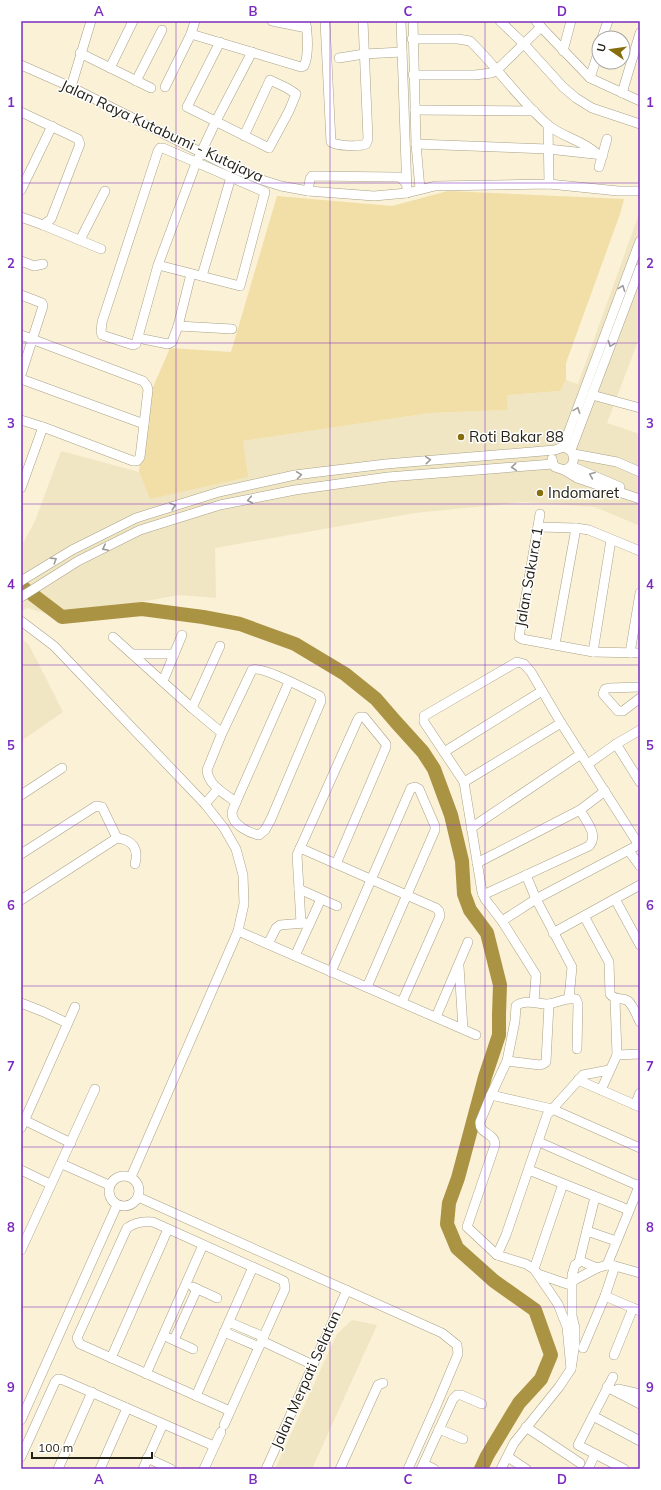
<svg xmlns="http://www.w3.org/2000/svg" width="661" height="1490" font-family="Mulish,sans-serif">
<rect width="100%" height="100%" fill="#faf1d6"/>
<g fill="#f1e6c3">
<polygon points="640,211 640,336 607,423 640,434 640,526 595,507 524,502 415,513 215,548 216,598 179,595 118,606 51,615 27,608 21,612 21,547 35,521 61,451 139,472 150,499 243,441 430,413 508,410 507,395 560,391 566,380 578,384"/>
<polygon points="21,638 29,645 63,712 21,741"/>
<polygon points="352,1320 377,1325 312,1469 275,1469 337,1334"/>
</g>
<polygon fill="#f1dfa7" points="448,191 624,199 620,214 566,363 566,380 560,391 507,395 508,410 430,413 243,441 248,477 150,499 139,472 147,401 170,348 231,352 277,196 392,206"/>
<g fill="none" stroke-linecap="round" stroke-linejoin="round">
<g stroke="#ab9344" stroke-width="14">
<polyline points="21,586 25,589"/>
<polyline points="33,595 62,617 142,609 203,617 240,624 295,644 345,674 376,699 395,721 423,752 434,769 451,815 462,861 464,894 470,910 487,933 500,985 499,1014 499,1035 485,1077 458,1178 449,1203 447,1224 457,1248 494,1281 535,1310 551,1355 541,1379 519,1403 487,1456 481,1469"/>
</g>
<g stroke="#a9a187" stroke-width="10">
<g id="minor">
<polyline points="272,21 307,28"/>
<path d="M 325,21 L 331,142 C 337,146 359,147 366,144 L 368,139 L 363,21"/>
<polyline points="401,21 407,193"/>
<polyline points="413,21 416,144 420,189"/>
<polyline points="500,21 524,44 563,87 576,98 592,108 640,124"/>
<polyline points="536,21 541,27 590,78 640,101"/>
<path d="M 191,34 L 301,67 L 304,66 C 309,55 308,33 305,21"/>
<polyline points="602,38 608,21"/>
<path d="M 412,39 L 458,39 L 470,41 C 497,67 520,101 548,125 C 562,137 582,140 596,153"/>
<polyline points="220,42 187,107 269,148 289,111 296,94 287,88 270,80 244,136"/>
<polyline points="563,51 571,21"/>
<polyline points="80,53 151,88"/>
<polyline points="339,58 364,54 402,52"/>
<polyline points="21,65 71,87 232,168 262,180 281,186 308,191 374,196 407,193 435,186 549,184 618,191 640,191"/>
<polyline points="110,68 133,21"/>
<polyline points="413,75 475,75 491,73 496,71 541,27"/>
<polyline points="590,78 599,50"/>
<polyline points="136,81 162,30"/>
<polyline points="71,87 91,21"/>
<polyline points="165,87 191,34 195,21"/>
<polyline points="622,93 640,33"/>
<polyline points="415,110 534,111"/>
<polyline points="21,112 78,139 80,144 51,219 43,225 21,217"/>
<polyline points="548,125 549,184"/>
<polyline points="416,144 548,149 603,155"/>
<polyline points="599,167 607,139"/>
<polyline points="21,190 52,126"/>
<polyline points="308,191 310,179 312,176 396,177 400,177 407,184"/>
<polyline points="43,225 101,249"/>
<polyline points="80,240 105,191"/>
<polyline points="21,261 34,266 43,264"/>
<polyline points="158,265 240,286 265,192 163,148 160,148 158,151 102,322 101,332 102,335 133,345 136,344 158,265 196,163 216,121 252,52"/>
<polyline points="202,276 231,177"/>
<polyline points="21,295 42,303 43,306 21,375"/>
<polyline points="178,326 232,329"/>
<polyline points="21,335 143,381 147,386 148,390 144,424 21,379"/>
<polyline points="138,338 168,344 172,342 178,326 191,274"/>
<polyline points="592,395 640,408"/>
<polyline points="21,420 43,427 133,461 137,461 140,457 144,424"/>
<polyline points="563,447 640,241"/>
<polyline points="571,450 640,268"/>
<polyline points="574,454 617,462 640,472"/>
<polyline points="552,459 553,464 555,467 564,470 577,478 640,499"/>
<polyline points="571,466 620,487"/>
<polyline points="21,488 43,427"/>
<polyline points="540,514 519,637 522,639 593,652 640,653"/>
<polyline points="538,527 576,528 589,530 640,551"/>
<path d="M 21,581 L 72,550 L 136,518 L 219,492 L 295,475 L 311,473 L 386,464 L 555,450 L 563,447 C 577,450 577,466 564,470"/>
<polyline points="21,597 78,561 140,530 220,505 295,490 388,477 553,464"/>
<polyline points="21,621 54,646 205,804 224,828 236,849 243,875 244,904 238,931 131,1177"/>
<path d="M 113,637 L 192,708 L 222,733 L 207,770 C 208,785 225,794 236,802 C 235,805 232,810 232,814 C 233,825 249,833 259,835 L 265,830 L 271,819 L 321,701 L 320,696 C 309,691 261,665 252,670 L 222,733"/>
<polyline points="555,644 576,528"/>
<polyline points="593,652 611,540"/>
<polyline points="630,653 640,593"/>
<polyline points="133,654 174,654"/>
<polyline points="163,681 182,635"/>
<polyline points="640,687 609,688 605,689 603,694 618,711 623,711 640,698"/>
<polyline points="192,708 220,646"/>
<polyline points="616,744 640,782"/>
<polyline points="444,752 542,691"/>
<polyline points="588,764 616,744 640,730"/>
<polyline points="464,782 561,723"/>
<polyline points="21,795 62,768"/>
<polyline points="236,802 289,682"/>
<polyline points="205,804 218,789"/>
<polyline points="471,828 581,754"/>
<path d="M 117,838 C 133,840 139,849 135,864"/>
<polyline points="300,848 436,908 439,911 440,916 402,1002"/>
<polyline points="629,851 640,866"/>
<polyline points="21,854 96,806 102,807 117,838 21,900"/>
<polyline points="477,863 580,810 605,791"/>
<polyline points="526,875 536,899 572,967 569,998"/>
<polyline points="299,889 337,906"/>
<path d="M 483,895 L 589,846 C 599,835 586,821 580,810"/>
<polyline points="615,899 640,945"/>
<path d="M 584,916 L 609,962 L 610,994 C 615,1001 622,997 628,1001 C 633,1005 637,1016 640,1022"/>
<polyline points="502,921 536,899 640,844"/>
<polyline points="301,923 297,855 358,719 360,717 364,717 386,744 386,747 336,864"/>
<polyline points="238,931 476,1035"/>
<polyline points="553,933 640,885"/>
<polyline points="268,944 276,928 280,925 305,923"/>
<polyline points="295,956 321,899"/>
<polyline points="459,966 463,1029"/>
<polyline points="331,972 411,788 415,787 419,789 435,826 435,830 367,987"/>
<polyline points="534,1002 536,975 502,921 485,899 482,892 464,782 424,722 424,716 517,662 524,664 531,672 561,723 639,845"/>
<polyline points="21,1003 44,1012 67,1023"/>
<polyline points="436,1017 468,942"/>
<polyline points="617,1055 640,1054"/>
<polyline points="507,1061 540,1065 543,1064 546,1062 549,1004"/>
<polyline points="578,1080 640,1107"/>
<polyline points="601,1090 617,1055 615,999"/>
<polyline points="491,1095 552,1109 640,1148"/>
<polyline points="635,1105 640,1093"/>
<polyline points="24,1120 71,1143"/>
<polyline points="21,1128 75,1007"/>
<polyline points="539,1142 639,1186"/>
<polyline points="62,1164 109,1185"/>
<polyline points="21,1170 50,1184"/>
<polyline points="529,1170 629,1210"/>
<circle cx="124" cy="1191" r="15"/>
<polyline points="138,1197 442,1333 457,1345 458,1354 437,1404 408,1469"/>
<polyline points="587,1231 616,1241"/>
<polyline points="21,1250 95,1089"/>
<polyline points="497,1255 506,1235 547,1115 583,1075 609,1070"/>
<polyline points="579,1262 595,1197"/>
<polyline points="607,1265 640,1184"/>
<polyline points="534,1269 563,1184"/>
<polyline points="538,1274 567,1284 597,1268"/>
<polyline points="193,1287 217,1298"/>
<polyline points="605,1296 640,1311"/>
<polyline points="229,1322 264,1337"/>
<polyline points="224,1332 259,1347"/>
<polyline points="169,1338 193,1349"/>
<polyline points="174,1340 197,1289"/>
<polyline points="262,1341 313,1365"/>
<polyline points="583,1348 605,1296 615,1266 640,1273"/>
<polyline points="614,1355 633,1308"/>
<polyline points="111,1358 168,1229"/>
<path d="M 571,1369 L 567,1327 L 558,1304 L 534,1269 L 526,1264 L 497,1255 L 467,1227 L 495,1145 C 495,1132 479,1135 480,1122 L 491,1095 L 507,1061 L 515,1021 L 516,1006 C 524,999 538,1004 548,1004 C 558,1003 566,997 576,999 L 578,1004 L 577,1049"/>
<polyline points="146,1374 203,1245"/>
<polyline points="613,1377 578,1445 624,1469"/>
<polyline points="607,1387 640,1404"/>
<polyline points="618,1389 640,1394"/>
<polyline points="196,1396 253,1267"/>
<polyline points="593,1416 640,1441"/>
<polyline points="21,1420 117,1205"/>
<path d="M 224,1425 L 285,1289 L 284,1281 L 153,1222 C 144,1221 134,1223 127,1228 L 77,1338 L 80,1344 L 230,1411"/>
<polyline points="526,1427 580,1463"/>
<polyline points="439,1429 463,1439"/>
<polyline points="21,1457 55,1382 58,1379 63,1380 214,1446"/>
<polyline points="508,1457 526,1469"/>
<polyline points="147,1458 171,1469"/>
<polyline points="424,1464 434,1469"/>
<polyline points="58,1469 92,1392"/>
<polyline points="100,1469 127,1408"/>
<polyline points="143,1469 163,1424"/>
<polyline points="204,1469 221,1432"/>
<polyline points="266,1469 347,1290"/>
<polyline points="340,1469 378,1385 383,1383"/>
<polyline points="421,1469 453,1399 457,1395 461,1395 482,1404"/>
<polyline points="501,1469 514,1443 559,1387 571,1369 575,1343 575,1328 572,1316 572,1275 575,1265 581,1261 597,1268 607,1265 615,1266"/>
<polyline points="588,1469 595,1454"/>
</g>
</g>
<use href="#minor" stroke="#fff" stroke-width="9"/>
</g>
<defs><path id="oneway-chevron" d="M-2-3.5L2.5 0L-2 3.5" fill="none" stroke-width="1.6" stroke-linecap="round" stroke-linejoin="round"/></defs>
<g stroke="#9c9b97">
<use href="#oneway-chevron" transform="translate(622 288) rotate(-69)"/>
<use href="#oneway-chevron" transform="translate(611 344) rotate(111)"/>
<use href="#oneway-chevron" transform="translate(577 410) rotate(-70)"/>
<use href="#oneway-chevron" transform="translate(428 460) rotate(-5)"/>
<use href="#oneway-chevron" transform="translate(514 467) rotate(175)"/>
<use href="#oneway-chevron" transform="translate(299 475) rotate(-8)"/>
<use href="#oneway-chevron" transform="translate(592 475) rotate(-157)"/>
<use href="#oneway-chevron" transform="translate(250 500) rotate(169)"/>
<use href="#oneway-chevron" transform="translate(173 506) rotate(-18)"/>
<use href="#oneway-chevron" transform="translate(105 548) rotate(154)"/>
<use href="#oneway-chevron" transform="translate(54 560) rotate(-32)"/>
</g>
<path fill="none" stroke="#7b2cbf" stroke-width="1" stroke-opacity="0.55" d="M 176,21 L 176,1469M 330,21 L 330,1469M 485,21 L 485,1469M 21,183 L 640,183M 21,343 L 640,343M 21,504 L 640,504M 21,665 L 640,665M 21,825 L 640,825M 21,986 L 640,986M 21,1147 L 640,1147M 21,1307 L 640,1307"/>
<g fill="#866e0c" stroke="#fff" stroke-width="1.5">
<circle cx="461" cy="437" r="4"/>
<circle cx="540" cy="493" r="4"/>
</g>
<g text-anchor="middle" stroke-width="3" stroke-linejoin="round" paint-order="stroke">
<g font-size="15" fill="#242117" stroke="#fff">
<text transform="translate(162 131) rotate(25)" y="5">Jalan Raya Kutabumi - Kutajaya</text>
<text transform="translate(529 577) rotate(-80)" y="5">Jalan Sakura 1</text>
<text transform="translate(306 1380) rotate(-66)" y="5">Jalan Merpati Selatan</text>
</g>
<g font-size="15" fill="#242117" stroke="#fff" text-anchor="start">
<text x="469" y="442">Roti Bakar 88</text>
<text x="548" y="498">Indomaret</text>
</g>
</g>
<rect width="661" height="1490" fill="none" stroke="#ffffff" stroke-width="44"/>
<g transform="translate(611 50) rotate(283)"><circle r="19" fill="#ffffff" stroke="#a7a6a2"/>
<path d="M0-3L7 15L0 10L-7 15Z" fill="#866e0c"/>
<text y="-6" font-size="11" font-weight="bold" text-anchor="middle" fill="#242117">U</text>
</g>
<path d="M32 1452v6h120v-6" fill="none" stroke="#242117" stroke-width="2"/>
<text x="38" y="1452" font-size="12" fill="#242117" stroke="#ffffff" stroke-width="3" paint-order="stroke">100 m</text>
<rect x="22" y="22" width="617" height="1446" fill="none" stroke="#7b2cbf" stroke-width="1.5"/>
<g font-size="13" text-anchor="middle" font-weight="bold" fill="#7b2cbf">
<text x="99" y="16">A</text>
<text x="253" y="16">B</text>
<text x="408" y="16">C</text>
<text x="562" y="16">D</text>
<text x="11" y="107">1</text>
<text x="650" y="107">1</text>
<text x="11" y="268">2</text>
<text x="650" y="268">2</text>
<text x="11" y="428">3</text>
<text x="650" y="428">3</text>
<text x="11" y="589">4</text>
<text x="650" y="589">4</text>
<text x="11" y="750">5</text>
<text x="650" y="750">5</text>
<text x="11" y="910">6</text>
<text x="650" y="910">6</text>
<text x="11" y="1071">7</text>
<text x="650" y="1071">7</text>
<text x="11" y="1232">8</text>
<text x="650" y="1232">8</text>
<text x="11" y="1392">9</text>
<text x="650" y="1392">9</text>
<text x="99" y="1484">A</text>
<text x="253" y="1484">B</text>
<text x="408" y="1484">C</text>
<text x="562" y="1484">D</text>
</g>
</svg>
